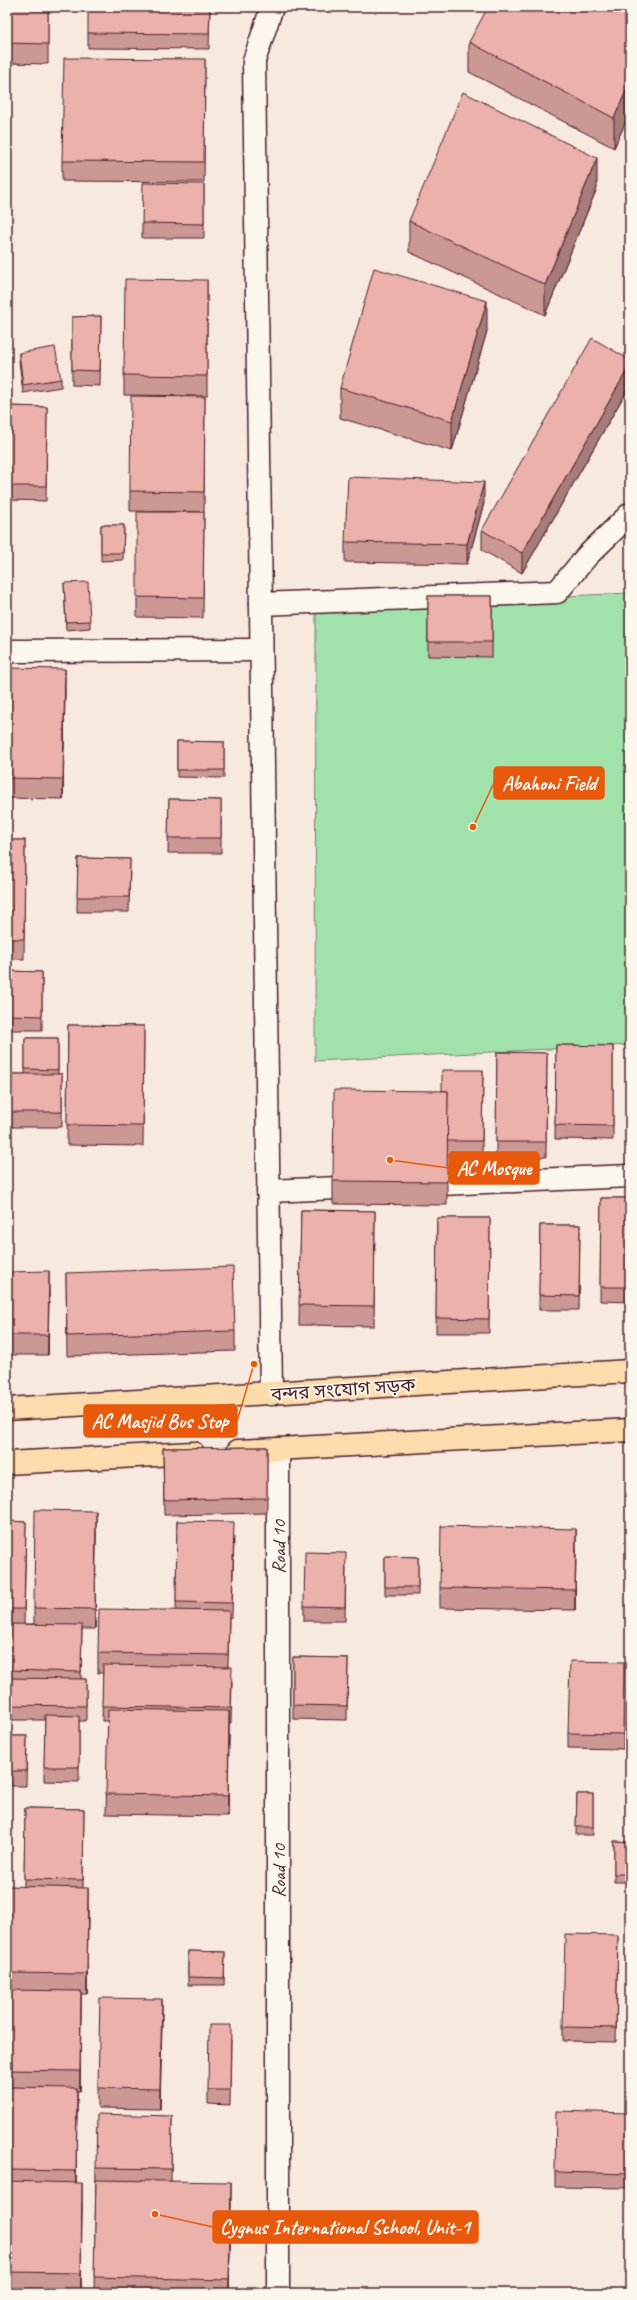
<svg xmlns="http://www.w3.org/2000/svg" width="637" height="2300" font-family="Caveat,'Noto Sans Bengali',sans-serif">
<rect width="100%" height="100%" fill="#f8e9df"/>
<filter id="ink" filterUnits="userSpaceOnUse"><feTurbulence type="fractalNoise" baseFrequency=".025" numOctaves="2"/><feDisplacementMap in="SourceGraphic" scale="8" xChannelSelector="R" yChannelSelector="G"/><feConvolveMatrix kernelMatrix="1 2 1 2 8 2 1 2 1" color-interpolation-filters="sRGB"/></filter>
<g filter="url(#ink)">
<polygon fill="#a1e2ab" stroke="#76806b" points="630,593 630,1045 315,1061 316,608"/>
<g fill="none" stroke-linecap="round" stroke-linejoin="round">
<g stroke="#4a1f2b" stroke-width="25">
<g id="street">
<polyline points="261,604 557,592 587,556 630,514"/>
<polyline points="7,651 261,650"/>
<polyline points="417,1185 630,1176"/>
<polyline points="268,1191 363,1187"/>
<polyline points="278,1449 278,2293"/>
</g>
</g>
<g stroke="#4a1f2b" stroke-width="25">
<polyline id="secondary" points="271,1394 254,61 272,7"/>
</g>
<g stroke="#4a1f2b" stroke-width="25">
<g id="highway">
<polyline points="7,1409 630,1371"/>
<polyline points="238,1451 630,1430"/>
<polyline points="7,1463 193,1453"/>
</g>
</g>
<use href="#street" stroke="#fbf7ec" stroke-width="22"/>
<use href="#secondary" stroke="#fbf7ec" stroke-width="22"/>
<use href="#highway" stroke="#fcdcac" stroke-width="22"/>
</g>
<g fill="#cb9893" stroke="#4a1f2b">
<polygon points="7,7 48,7 48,64 7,63"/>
<polygon points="630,7 630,112 614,148 469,72 469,42"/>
<polygon points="210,8 209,49 88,48 88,33"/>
<polygon points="205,59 204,182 62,181 62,161"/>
<polygon points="204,184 204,238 142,238 142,223"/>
<polygon points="597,188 545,315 409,252 409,221"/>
<polygon points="207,280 207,396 124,395 124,375"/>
<polygon points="101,316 100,386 72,385 72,317"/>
<polygon points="487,331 452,451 340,418 340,388"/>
<polygon points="19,353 61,379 61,387 23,393 19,361"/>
<polygon points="630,360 630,385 522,573 482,550 482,530"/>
<polygon points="205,397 204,512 130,511 130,491"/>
<polygon points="7,406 47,407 46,501 7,500"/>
<polygon points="484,503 467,564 345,562 345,542"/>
<polygon points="204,512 203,618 137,617 137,597"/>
<polygon points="101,525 124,525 123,560 101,561"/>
<polygon points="64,583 90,621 90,628 66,630"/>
<polygon points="428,596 492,596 492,657 428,656"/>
<polygon points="7,668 65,689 63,799 7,798"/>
<polygon points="177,741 224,742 224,778 177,777"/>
<polygon points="169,799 221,800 221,853 168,853"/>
<polygon points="7,840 25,840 24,959 7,959"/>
<polygon points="78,858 130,859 129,912 77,912"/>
<polygon points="7,971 42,972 42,1030 7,1030"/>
<polygon points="68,1025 144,1026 143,1146 67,1145"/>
<polygon points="25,1038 58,1038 58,1074 62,1074 62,1127 7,1127 7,1074 25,1074"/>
<polygon points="556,1045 613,1046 613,1140 555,1139"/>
<rect x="627" y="1050" width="3" height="90"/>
<polygon points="497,1052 547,1053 546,1157 496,1157"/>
<polygon points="483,1070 482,1156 447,1156 447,1205 333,1204 333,1181 442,1091"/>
<polygon points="601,1198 630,1198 630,1302 600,1301"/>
<polygon points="301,1210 375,1211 374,1326 299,1325"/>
<polygon points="437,1218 490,1218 489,1333 436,1333"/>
<polygon points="540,1225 580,1225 579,1310 539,1310"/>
<polygon points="7,1272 49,1291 48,1355 7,1355"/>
<polygon points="66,1273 235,1331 235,1351 67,1356"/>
<polygon points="267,1447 267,1513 164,1515 163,1448"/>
<polygon points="7,1521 26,1522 24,1624 34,1624 34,1608 96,1531 95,1629 82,1629 81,1679 86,1679 86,1721 79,1721 79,1782 44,1781 45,1720 7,1720"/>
<polygon points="177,1521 234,1536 232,1617 229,1617 228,1667 232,1682 231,1723 229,1723 228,1816 106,1814 108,1721 102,1721 103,1673 98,1673 98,1653 176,1610"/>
<polygon points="576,1549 575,1610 440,1608 440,1588"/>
<polygon points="385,1556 418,1557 418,1595 385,1595"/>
<polygon points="346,1567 345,1621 304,1621 304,1606"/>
<polygon points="293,1657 348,1658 347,1720 293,1719"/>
<polygon points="624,1662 623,1749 568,1748 568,1733"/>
<polygon points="7,1736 27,1736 26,1786 7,1786"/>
<polygon points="577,1794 593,1794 593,1835 576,1835"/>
<polygon points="25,1808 84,1809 83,1888 88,1908 87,1994 81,1994 80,2091 77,2091 76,2182 82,2203 81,2293 7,2292 7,1886 24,1887"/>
<polygon points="614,1841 630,1842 630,1882 614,1882"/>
<polygon points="618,1935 616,2042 563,2041 563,2027"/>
<polygon points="188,1951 225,1952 224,1985 188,1985"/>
<polygon points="162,2019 160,2109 98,2108 98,2088"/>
<polygon points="231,2040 230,2105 208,2104 208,2090"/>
<polygon points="630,2113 630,2188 555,2187 555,2172"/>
<polygon points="172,2116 171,2181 231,2202 229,2293 94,2293 96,2168"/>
</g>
<g fill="#a57c78" stroke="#4a1f2b">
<polygon points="630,82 630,112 614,148 614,118"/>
<polygon points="597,158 597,188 545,315 545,285"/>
<polygon points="487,301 487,331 452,451 452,421"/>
<polygon points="630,365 630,385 522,573 522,553"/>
<polygon points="484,482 484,503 467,564 467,544"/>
<polygon points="65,669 65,689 63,799 63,779"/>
<polygon points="49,1271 49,1291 48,1355 48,1335"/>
<polygon points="96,1511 96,1531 95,1629 95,1609"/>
<polygon points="576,1529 576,1549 575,1610 575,1590"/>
<polygon points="229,1711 229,1731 228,1816 228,1796"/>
<polygon points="88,1888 88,1908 87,1994 87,1974"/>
<polygon points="81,1991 81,2011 80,2091 80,2071"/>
<polygon points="162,1999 162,2019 160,2109 160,2089"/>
<polygon points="77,2088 77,2108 76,2191 76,2171"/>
<polygon points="231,2182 231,2202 229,2293 229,2280"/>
<polygon points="82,2183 82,2203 81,2293 81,2273"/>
</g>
<g fill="#ecb1ab" stroke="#4a1f2b">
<polygon points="7,7 48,7 48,44 7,43"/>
<polygon points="88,7 210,8 209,34 88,33"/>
<polygon points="488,7 630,7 630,82 614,118 469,42"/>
<polygon points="64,58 205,59 204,162 62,161"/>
<polygon points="463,92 597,158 545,285 409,221"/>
<polygon points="143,183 204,184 204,224 142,223"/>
<polygon points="374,268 487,301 452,421 340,388"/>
<polygon points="125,279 207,280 207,376 124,375"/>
<polygon points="101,316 100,371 72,370 72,317"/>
<polygon points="592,338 630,360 630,365 522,553 482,530"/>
<polygon points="55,347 61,379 23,385 19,353"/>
<polygon points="131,396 205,397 204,492 130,491"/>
<polygon points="7,406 47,407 46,486 7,486"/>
<polygon points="348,477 484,482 467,544 345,542"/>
<polygon points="137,512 204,512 203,598 137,597"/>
<polygon points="101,525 124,525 123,553 101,553"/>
<polygon points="88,582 90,621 66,622 64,583"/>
<rect x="428" y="596" width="64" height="46"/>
<polygon points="7,668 65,669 63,779 7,778"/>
<polygon points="177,741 224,742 224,770 177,770"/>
<polygon points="169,799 221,800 221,838 168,838"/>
<polygon points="7,840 25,840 24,939 7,939"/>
<polygon points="78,858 130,859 129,897 77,897"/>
<polygon points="7,971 42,972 42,1016 7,1015"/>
<polygon points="68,1025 144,1026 143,1126 67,1125"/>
<polygon points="25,1038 58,1038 58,1070 25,1069"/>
<polygon points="556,1045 613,1046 613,1126 555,1125"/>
<rect x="627" y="1050" width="3" height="76"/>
<polygon points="497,1052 547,1053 546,1142 496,1142"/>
<polygon points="442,1070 483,1070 482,1141 447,1141 448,1091 442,1091"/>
<rect x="7" y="1074" width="55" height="38"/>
<polygon points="334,1090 448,1091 447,1182 333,1181"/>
<polygon points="601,1198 630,1198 630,1287 600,1287"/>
<polygon points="301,1210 375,1211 374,1306 299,1305"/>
<polygon points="437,1218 490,1218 489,1319 436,1318"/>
<polygon points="540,1225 580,1225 579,1296 539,1295"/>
<polygon points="233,1267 235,1331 67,1336 66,1273"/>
<polygon points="49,1271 48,1335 7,1335 7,1272"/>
<polygon points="267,1447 267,1498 164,1500 163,1448"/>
<polygon points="35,1510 96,1511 95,1609 34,1608"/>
<polygon points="7,1521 26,1522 24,1609 7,1609"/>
<polygon points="177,1521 234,1522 232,1603 176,1602"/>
<polygon points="441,1526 576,1529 575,1590 440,1588"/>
<polygon points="305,1552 346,1553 345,1607 304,1606"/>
<polygon points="385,1556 418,1557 418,1587 385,1587"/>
<polygon points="99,1609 229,1611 228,1655 98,1653"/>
<polygon points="7,1624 82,1625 81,1672 7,1670"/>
<polygon points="293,1657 348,1658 347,1706 293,1705"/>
<polygon points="570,1661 624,1662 623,1734 568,1733"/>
<polygon points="103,1665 232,1667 231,1708 102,1706"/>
<polygon points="7,1678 86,1679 86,1706 7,1705"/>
<polygon points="108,1709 229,1711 228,1796 106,1794"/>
<polygon points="45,1715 79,1716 79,1767 44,1767"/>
<polygon points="7,1736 27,1736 26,1771 7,1771"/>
<polygon points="577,1794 593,1794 593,1827 576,1827"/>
<polygon points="25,1808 84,1809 83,1880 24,1879"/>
<polygon points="614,1841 630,1842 630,1874 614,1874"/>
<polygon points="7,1886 88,1888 87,1974 7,1973"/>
<polygon points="565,1934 618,1935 616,2028 563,2027"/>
<polygon points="188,1951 225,1952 224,1978 188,1977"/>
<polygon points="7,1990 81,1991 80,2071 7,2070"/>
<polygon points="100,1998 162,1999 160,2089 98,2088"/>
<polygon points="209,2025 231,2025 230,2090 208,2090"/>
<polygon points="7,2087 77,2088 76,2171 7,2170"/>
<polygon points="556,2111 630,2113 630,2174 555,2172"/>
<polygon points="97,2114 172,2116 171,2169 96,2168"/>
<polygon points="96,2180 231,2182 229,2280 94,2277"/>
<polygon points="7,2181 82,2183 81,2273 7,2272"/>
<rect x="317" y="2289" width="29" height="4"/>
</g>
</g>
<g text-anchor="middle" stroke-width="3.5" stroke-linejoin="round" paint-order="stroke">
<g font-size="19" fill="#4a1f2b" stroke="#fbf7ec">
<text transform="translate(343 1389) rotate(-4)" y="7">বন্দর সংযোগ সড়ক</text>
<text transform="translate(278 1547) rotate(-90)" y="7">Road 10</text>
<text transform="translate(278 1871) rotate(-90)" y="7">Road 10</text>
</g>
</g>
<path fill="none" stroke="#e8590c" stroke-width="1.5" d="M473 827L494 783M390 1160L449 1168M254 1364L237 1421M155 2214L213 2227"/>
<g fill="#e8590c" stroke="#fbf7ec" stroke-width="1.5">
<circle cx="473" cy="827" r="4"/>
<circle cx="390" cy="1160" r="4"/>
<circle cx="254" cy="1364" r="4"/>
<circle cx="155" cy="2214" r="4"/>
</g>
<g fill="#e8590c" stroke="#e8590c" stroke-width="1.5">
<rect x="494" y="767" width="110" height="32" rx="4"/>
<rect x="449" y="1152" width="90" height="32" rx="4"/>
<rect x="84" y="1405" width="153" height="32" rx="4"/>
<rect x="213" y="2211" width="265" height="32" rx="4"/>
</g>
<g font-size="20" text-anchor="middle" font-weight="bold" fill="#fff">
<text x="549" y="790">Abahoni Field</text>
<text x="494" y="1175">AC Mosque</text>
<text x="160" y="1428">AC Masjid Bus Stop</text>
<text x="345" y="2234">Cygnus International School, Unit-1</text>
</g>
<rect width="637" height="2300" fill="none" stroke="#fbf7ec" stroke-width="24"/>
<rect x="12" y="12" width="613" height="2276" fill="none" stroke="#4a1f2b" stroke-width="1.5" filter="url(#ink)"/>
</svg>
